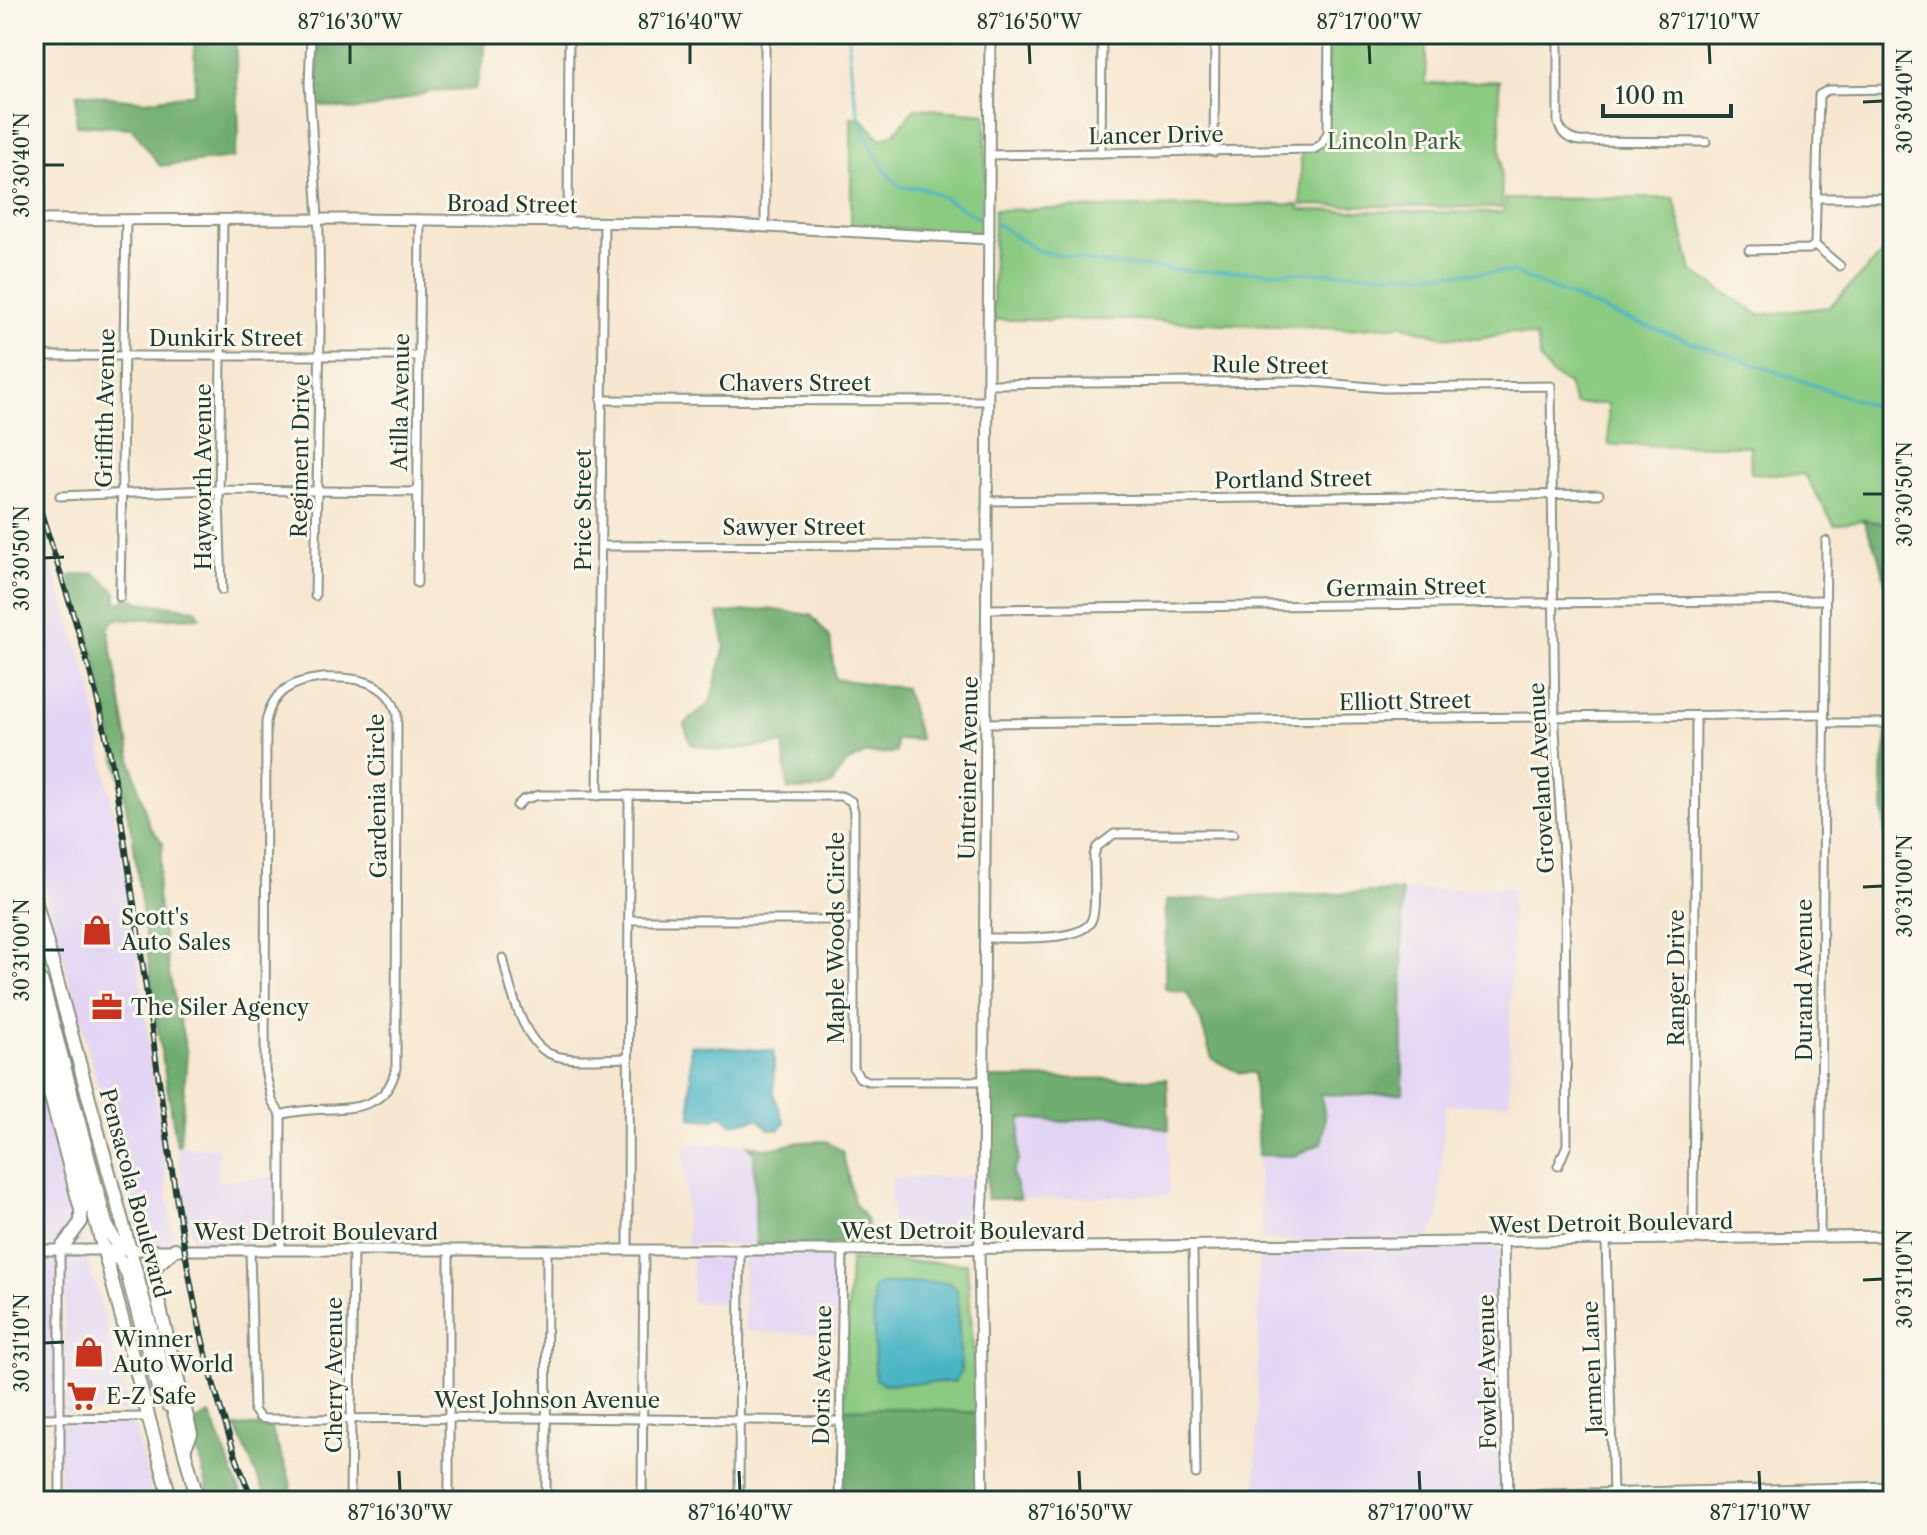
<svg xmlns="http://www.w3.org/2000/svg" width="1927" height="1535" font-family="'Libre Caslon Text',serif">
<rect width="100%" height="100%" fill="#fbf7ec"/>
<filter id="ink" filterUnits="userSpaceOnUse"><feTurbulence type="fractalNoise" baseFrequency=".0125" numOctaves="2"/><feDisplacementMap in="SourceGraphic" scale="16" xChannelSelector="R" yChannelSelector="G"/><feConvolveMatrix kernelMatrix="1 2 1 2 8 2 1 2 1" color-interpolation-filters="sRGB"/></filter>
<filter id="wash" filterUnits="userSpaceOnUse"><feTurbulence type="fractalNoise" baseFrequency=".006" numOctaves="4" result="noise"/><feDisplacementMap in="SourceGraphic" scale="32" xChannelSelector="R" yChannelSelector="G"/><feGaussianBlur stdDeviation="1.8" result="paint"/><feColorMatrix in="noise" values="0 0 0 0 0 0 0 0 0 0 0 0 0 0 0 0 0 1.4 0 .05"/><feComposite in="paint" operator="in"/></filter>
<g filter="url(#wash)">
<rect width="100%" height="100%" fill="#f6e7d0"/>
<g fill="#e2d4f3">
<polygon points="34,510 92,691 137,951 174,1245 142,1245 34,850"/>
<polygon points="1512,887 1509,1103 1445,1106 1439,1218 1430,1238 1262,1241 1258,1155 1270,1157 1325,1118 1321,1094 1350,1096 1403,1093 1402,891"/>
<polygon points="34,1060 84,1245 34,1245"/>
<polygon points="1109,1115 1169,1130 1169,1195 1020,1199 1012,1172 1018,1162 1021,1118 1067,1122"/>
<polygon points="684,1144 748,1145 754,1153 756,1245 687,1245"/>
<polygon points="177,1146 218,1149 218,1181 276,1177 276,1244 193,1245"/>
<polygon points="979,1176 978,1233 975,1244 892,1244 891,1178"/>
<polygon points="1499,1247 1503,1501 1256,1501 1259,1251"/>
<rect x="34" y="1255" width="22" height="158"/>
<polygon points="65,1255 87,1255 130,1413 64,1413"/>
<rect x="692" y="1255" width="44" height="48"/>
<polygon points="744,1255 838,1255 836,1335 745,1331"/>
<polygon points="57,1423 133,1423 154,1501 59,1501"/>
</g>
<g fill="#8bca81" stroke="#55845a" stroke-width="2">
<polygon points="1329,34 1426,34 1426,84 1499,81 1502,208 1301,205 1301,151 1309,151 1326,139"/>
<polygon points="915,108 986,114 985,234 851,226 851,117 861,118 881,139 894,134"/>
<polygon points="1674,198 1692,271 1759,315 1829,307 1880,256 1893,252 1893,525 1863,520 1834,525 1805,475 1751,473 1750,446 1609,445 1608,404 1575,404 1568,384 1552,375 1541,361 1536,337 1510,332 1480,339 1443,337 1401,325 1345,329 1134,320 993,320 994,210 1297,204 1301,210 1501,213 1505,208 1505,199"/>
<polygon points="850,1260 967,1263 978,1413 900,1408 844,1409"/>
</g>
<g fill="#70ae6f" stroke="#487652" stroke-width="2">
<polygon points="194,34 235,34 239,133 233,158 160,166 132,128 76,125 77,93 146,101 195,93"/>
<polygon points="319,34 486,34 485,53 475,89 429,92 377,107 352,110 317,105"/>
<polygon points="1863,520 1893,525 1893,612 1877,551"/>
<polygon points="95,573 116,592 116,602 124,602 125,595 140,602 195,609 201,617 114,620 108,628 132,764 149,825 163,843 157,895 169,973 187,1054 180,1145 177,1146 156,1019 133,839 94,654 69,576"/>
<polygon points="767,609 811,615 830,638 835,679 905,688 920,739 896,740 896,753 864,754 845,764 831,785 819,789 788,790 783,744 719,751 691,744 684,724 710,703 725,646 718,614"/>
<polygon points="1888,728 1893,728 1892,1021 1882,772"/>
<polygon points="1402,891 1403,1093 1350,1096 1321,1094 1325,1118 1322,1143 1294,1156 1258,1155 1254,1073 1240,1073 1212,1059 1200,1019 1187,993 1165,989 1166,900"/>
<polygon points="988,1078 1167,1079 1169,1130 1109,1115 1067,1122 1021,1118 1018,1162 1012,1173 1020,1199 987,1199"/>
<polygon points="826,1141 842,1151 854,1202 866,1219 869,1234 878,1245 756,1245 754,1153 748,1145 768,1149 800,1142"/>
<polygon points="900,1408 978,1413 979,1500 843,1501 844,1409"/>
<polygon points="210,1414 244,1501 211,1501 190,1424"/>
<path d="M 253,1426 L 271,1428 C 279,1455 292,1471 292,1501 L 268,1501 L 236,1427 Z"/>
</g>
<g fill="#48b4c4" stroke="#34787c" stroke-width="2">
<polygon points="690,1045 774,1051 774,1095 785,1123 779,1130 769,1129 759,1119 731,1124 722,1115 711,1120 691,1118"/>
<polygon points="948,1282 957,1290 961,1372 954,1382 884,1384 875,1379 873,1288 879,1284"/>
</g>
<g fill="none" stroke-linecap="round" stroke-linejoin="round">
<g stroke="#48b4c4" stroke-width="3">
<path d="M 848,34 C 851,78 854,122 879,160 C 884,168 889,178 897,184 C 906,190 913,186 921,188 C 940,193 965,211 982,220"/>
<polyline points="997,224 1036,250 1098,263 1194,271 1419,274 1512,272 1618,316 1893,413"/>
</g>
</g>
</g>
<g filter="url(#ink)">
<g fill="none" stroke-linecap="round" stroke-linejoin="round">
<g stroke="#8a9282" stroke-width="11">
<g id="minor">
<polyline points="311,34 309,85 319,232 320,331 315,596"/>
<polyline points="765,34 765,226"/>
<path d="M 1558,34 L 1558,122 C 1561,133 1568,140 1580,141 L 1706,142"/>
<polyline points="1214,152 1215,34"/>
<polyline points="1101,153 1102,34"/>
<polyline points="990,155 1314,149 1322,144 1328,132 1329,34"/>
<polyline points="1817,198 1893,198"/>
<polyline points="568,224 569,34"/>
<polyline points="1815,245 1819,95 1828,90 1893,89"/>
<polyline points="1815,245 1840,266"/>
<polyline points="1749,250 1809,249 1815,245"/>
<polyline points="34,351 50,356 418,356"/>
<polyline points="989,384 1301,381 1383,388 1551,386 1555,730 1565,886 1567,1145 1558,1166"/>
<polyline points="601,400 988,401"/>
<polyline points="60,496 209,490 416,492"/>
<polyline points="988,501 1599,494"/>
<polyline points="601,546 987,545"/>
<polyline points="417,583 420,221"/>
<polyline points="222,590 219,499 223,220"/>
<polyline points="120,597 126,220"/>
<polyline points="987,609 1825,600"/>
<path d="M 322,678 C 353,677 388,679 397,714 L 396,1068 C 384,1125 324,1101 281,1115 L 272,1101 L 265,1070 L 266,722 C 272,691 292,681 322,678 Z"/>
<polyline points="986,723 1824,714"/>
<polyline points="1824,723 1893,723"/>
<polyline points="598,796 604,224"/>
<polyline points="517,806 523,800 539,795 841,796 851,801 854,811 854,1069 860,1078 868,1081 983,1081"/>
<polyline points="629,920 854,920"/>
<path d="M 985,938 C 1008,937 1084,944 1092,919 C 1097,907 1094,869 1094,855 L 1097,847 L 1114,834 L 1233,834"/>
<path d="M 503,958 C 509,985 523,1046 553,1055 C 572,1062 607,1058 628,1058"/>
<polyline points="281,1115 281,1249"/>
<polyline points="1820,1238 1826,541"/>
<polyline points="1693,1240 1696,716"/>
<polyline points="1606,1241 1613,1493"/>
<polyline points="1193,1246 1196,1474"/>
<polyline points="250,1249 254,1410 260,1418 266,1419 546,1418 840,1421"/>
<polyline points="449,1250 449,1501"/>
<polyline points="628,1250 629,795"/>
<polyline points="34,1418 149,1417"/>
<polyline points="1507,1495 1893,1486"/>
<polyline points="60,1501 60,1250"/>
<polyline points="350,1501 353,1249"/>
<polyline points="546,1501 547,1250"/>
<polyline points="642,1501 644,1250"/>
<polyline points="739,1501 740,1250"/>
<polyline points="839,1501 843,1250"/>
</g>
</g>
<g stroke="#8a9282" stroke-width="13">
<g id="tertiary">
<polyline points="34,220 356,219 714,224 989,239"/>
<polyline points="1503,1242 1508,1501"/>
<polyline points="34,1250 869,1250 1893,1236"/>
<polyline points="983,1501 979,1249 983,1198 990,34"/>
</g>
</g>
<g stroke="#8a9282" stroke-width="16">
<g id="trunk">
<polyline points="34,896 198,1501"/>
<polyline points="34,976 42,983 106,1224 115,1241 130,1250"/>
<polyline points="34,990 171,1501"/>
<polyline points="43,1031 39,1052 81,1210 81,1222 60,1250"/>
<polyline points="175,1249 157,1265 152,1276 191,1434 184,1449"/>
<polyline points="104,1250 120,1260 127,1273 159,1392 168,1405"/>
</g>
</g>
<use href="#minor" stroke="#fff" stroke-width="7"/>
<use href="#tertiary" stroke="#fff" stroke-width="9"/>
<use href="#trunk" stroke="#fff" stroke-width="12"/>
<g stroke="#1f3d34" stroke-width="6">
<path id="rail" d="M 34,490 C 65,590 101,690 117,794 C 136,908 150,1022 167,1136 C 185,1261 204,1383 253,1501"/>
</g>
<use href="#rail" stroke="#fbf7ec" stroke-width="3" stroke-dasharray="9" stroke-linecap="butt"/>
</g>
</g>
<path fill="none" stroke="#1f3d34" stroke-width="3" d="M 350,44 L 350,64M 690,44 L 690,64M 1029,44 L 1030,64M 1369,44 L 1370,64M 1709,44 L 1710,64M 1863,102 L 1883,101M 44,165 L 64,165M 1863,494 L 1883,494M 44,558 L 64,557M 1863,887 L 1883,886M 44,950 L 64,950M 1863,1280 L 1883,1279M 44,1343 L 64,1342M 399,1471 L 400,1491M 739,1471 L 740,1491M 1079,1471 L 1080,1491M 1419,1471 L 1420,1491M 1759,1471 L 1760,1491"/>
<defs>
<g id="shop-bare" transform="scale(2.4)"><path d="M-5-2.5h2.3a2.7 3.5 0 0 1 5.4 0H5L5.5 6h-11ZM-1.5-2.5h3a1.5 2.3 0 0 0-3 0Z" fill="#c8321e" stroke="#fbf7ec" stroke-width="2.5" paint-order="stroke"/></g>
<g id="office-bare" transform="scale(2.4)"><path d="M-6-3h4V-5.5h4V-3h4V5H-6ZM-1-4.5V-3h2v-1.5ZM-6 0V1H6V0Z" fill="#c8321e" stroke="#fbf7ec" stroke-width="2.5" paint-order="stroke"/></g>
<g id="supermarket-bare" transform="scale(2.4)"><path d="M-6-5.5h2.5l.6 2H6L4.5 2H-2.5L-4.4-4H-6ZM-1.5 3.2a1.3 1.3 0 1 0 .1 0ZM3 3.2a1.3 1.3 0 1 0 .1 0Z" fill="#c8321e" stroke="#fbf7ec" stroke-width="2.5" paint-order="stroke"/></g>
</defs>
<g fill-rule="evenodd">
<use href="#shop-bare" x="97" y="930"/>
<use href="#office-bare" x="107" y="1007"/>
<use href="#shop-bare" x="89" y="1352"/>
<use href="#supermarket-bare" x="82" y="1396"/>
</g>
<g text-anchor="middle" stroke-width="6" stroke-linejoin="round" paint-order="stroke">
<g font-size="22" fill="#1f3d34" stroke="#fbf7ec">
<text transform="translate(1156 135) rotate(-1)" y="8">Lancer Drive</text>
<text transform="translate(512 204) rotate(1)" y="8">Broad Street</text>
<text x="226" y="346">Dunkirk Street</text>
<text transform="translate(1270 365) rotate(1)" y="8">Rule Street</text>
<text x="795" y="391">Chavers Street</text>
<text transform="translate(400 402) rotate(-89)" y="8">Atilla Avenue</text>
<text transform="translate(105 408) rotate(-89)" y="8">Griffith Avenue</text>
<text transform="translate(300 456) rotate(-89)" y="8">Regiment Drive</text>
<text transform="translate(203 477) rotate(-90)" y="8">Hayworth Avenue</text>
<text transform="translate(1293 479) rotate(-1)" y="8">Portland Street</text>
<text transform="translate(583 510) rotate(-90)" y="8">Price Street</text>
<text x="794" y="535">Sawyer Street</text>
<text transform="translate(1406 587) rotate(-1)" y="8">Germain Street</text>
<text transform="translate(1405 701) rotate(-1)" y="8">Elliott Street</text>
<text transform="translate(968 768) rotate(-89)" y="8">Untreiner Avenue</text>
<text transform="translate(1541 778) rotate(-93)" y="8">Groveland Avenue</text>
<text transform="translate(377 796) rotate(-91)" y="8">Gardenia Circle</text>
<text transform="translate(836 938) rotate(-90)" y="8">Maple Woods Circle</text>
<text transform="translate(1676 978) rotate(-90)" y="8">Ranger Drive</text>
<text transform="translate(1804 980) rotate(-90)" y="8">Durand Avenue</text>
<text transform="translate(135 1193) rotate(75)" y="8">Pensacola Boulevard</text>
<text transform="translate(1611 1223) rotate(-1)" y="8">West Detroit Boulevard</text>
<text x="963" y="1239">West Detroit Boulevard</text>
<text x="316" y="1240">West Detroit Boulevard</text>
<text transform="translate(1592 1367) rotate(-92)" y="8">Jarmen Lane</text>
<text transform="translate(1487 1372) rotate(-91)" y="8">Fowler Avenue</text>
<text transform="translate(334 1375) rotate(-90)" y="8">Cherry Avenue</text>
<text transform="translate(822 1375) rotate(-89)" y="8">Doris Avenue</text>
<text x="547" y="1408">West Johnson Avenue</text>
</g>
<g font-size="22" fill="#3a6047" stroke="#fbf7ec">
<text x="1394" y="149">Lincoln Park</text>
</g>
<g font-size="22" fill="#1f3d34" stroke="#fbf7ec" text-anchor="start">
<text x="121" y="925">Scott's<tspan x="121" dy="25">Auto Sales</tspan></text>
<text x="131" y="1015">The Siler Agency</text>
<text x="113" y="1347">Winner<tspan x="113" dy="25">Auto World</tspan></text>
<text x="106" y="1404">E-Z Safe</text>
</g>
</g>
<rect width="1927" height="1535" fill="none" stroke="#fbf7ec" stroke-width="88"/>
<path d="M1603 104v12h128v-12" fill="none" stroke="#1f3d34" stroke-width="4"/>
<text x="1615" y="104" font-size="24" fill="#1f3d34" stroke="#fbf7ec" stroke-width="6" paint-order="stroke">100 m</text>
<rect x="44" y="44" width="1839" height="1447" fill="none" stroke="#1f3d34" stroke-width="3"/>
<g font-size="20" text-anchor="middle" fill="#1f3d34">
<text x="350" y="29">87°16'30"W</text>
<text x="690" y="29">87°16'40"W</text>
<text x="1029" y="29">87°16'50"W</text>
<text x="1369" y="29">87°17'00"W</text>
<text x="1709" y="29">87°17'10"W</text>
<text transform="translate(1905 101) rotate(-90)" y="7">30°30'40"N</text>
<text transform="translate(22 165) rotate(-90)" y="7">30°30'40"N</text>
<text transform="translate(1905 494) rotate(-90)" y="7">30°30'50"N</text>
<text transform="translate(22 558) rotate(-90)" y="7">30°30'50"N</text>
<text transform="translate(1905 886) rotate(-90)" y="7">30°31'00"N</text>
<text transform="translate(22 950) rotate(-90)" y="7">30°31'00"N</text>
<text transform="translate(1905 1279) rotate(-90)" y="7">30°31'10"N</text>
<text transform="translate(22 1343) rotate(-90)" y="7">30°31'10"N</text>
<text x="400" y="1520">87°16'30"W</text>
<text x="740" y="1520">87°16'40"W</text>
<text x="1080" y="1520">87°16'50"W</text>
<text x="1420" y="1520">87°17'00"W</text>
<text x="1760" y="1520">87°17'10"W</text>
</g>
</svg>
